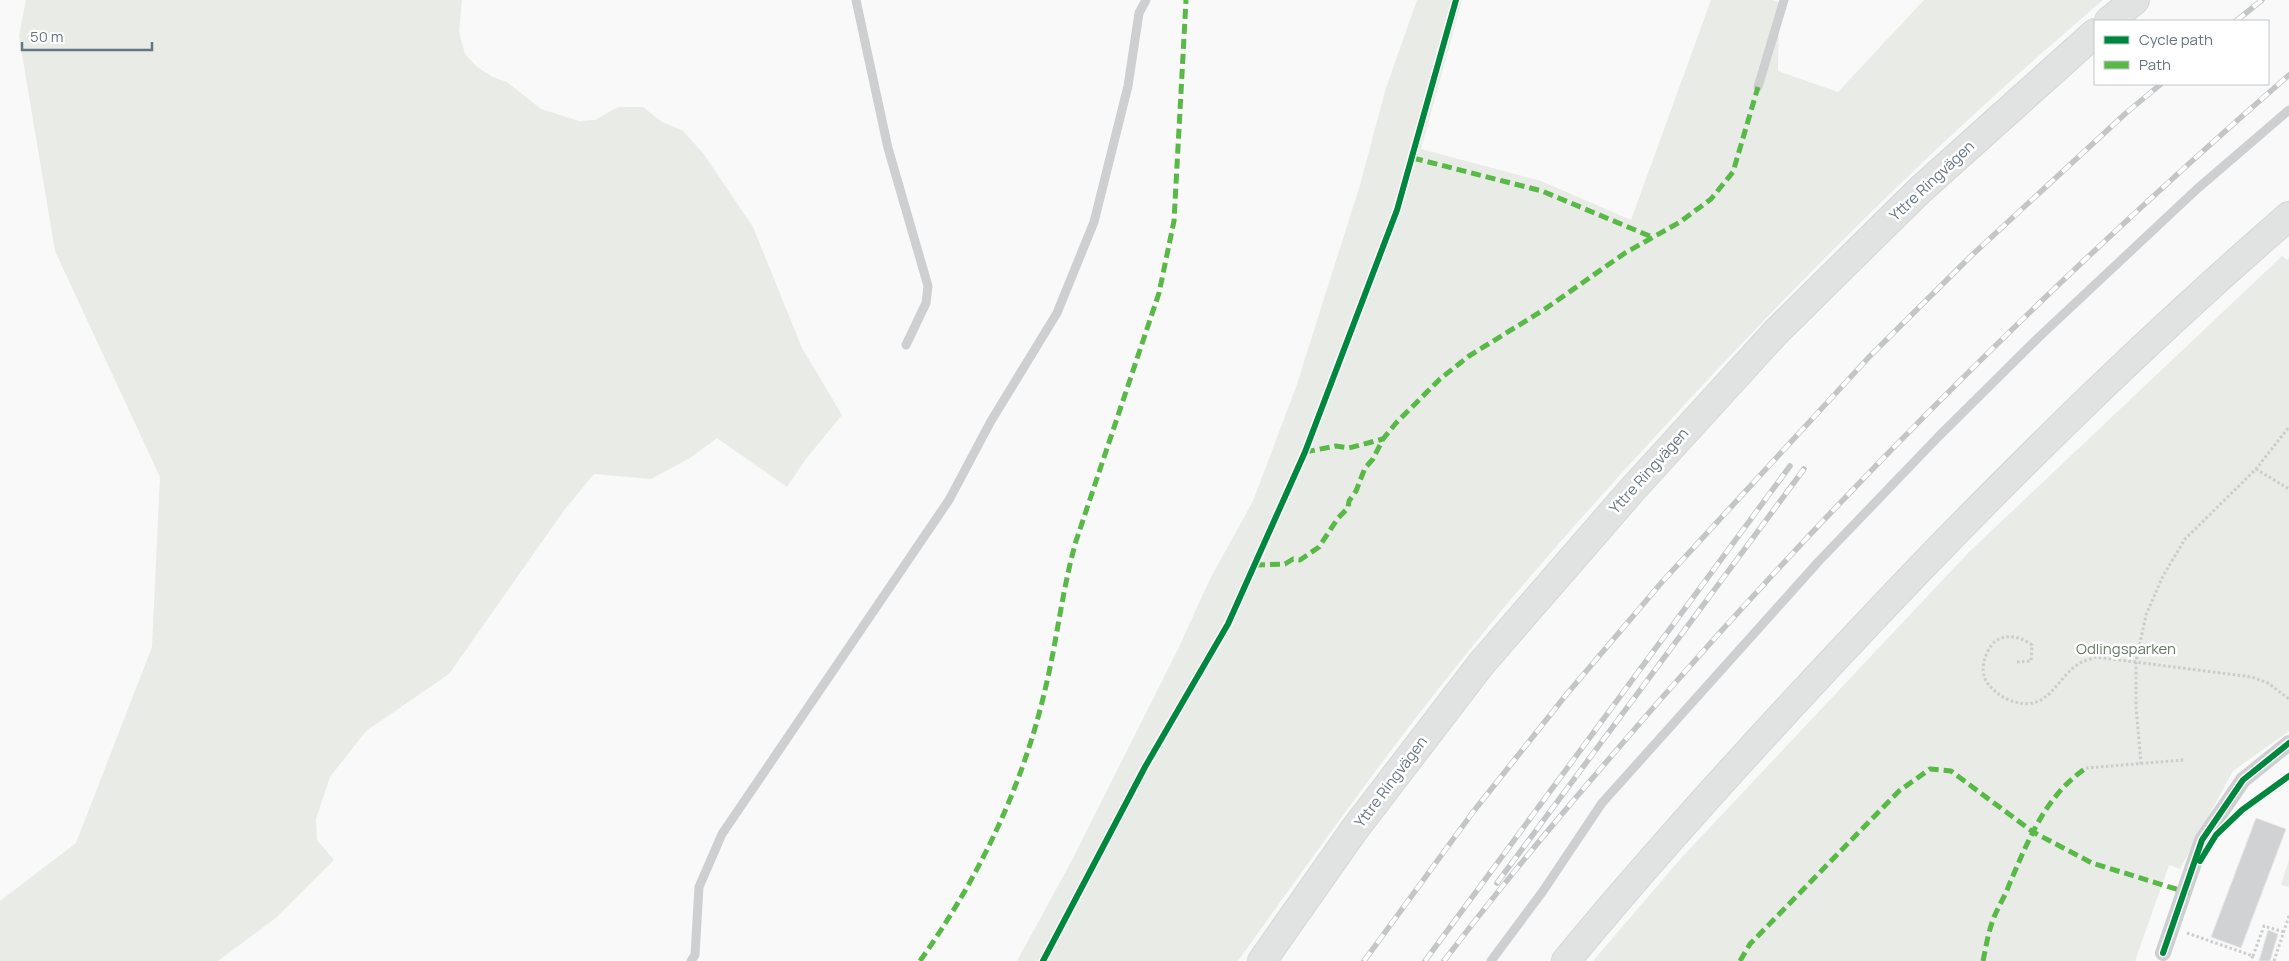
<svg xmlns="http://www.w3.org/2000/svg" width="2289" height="961" font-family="Manrope,sans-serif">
<rect width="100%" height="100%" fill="#f9f9f9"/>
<g fill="#e8ebe6">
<polygon points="26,0 462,0 459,32 465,54 477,67 493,77 507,82 541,109 579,121 595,120 618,107 643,107 662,122 682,130 703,153 753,227 802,348 842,415 805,460 787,487 717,438 690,458 651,479 594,474 565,509 449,674 366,731 330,777 316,819 317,840 334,860 277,917 218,961 0,961 0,901 76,843 152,647 160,477 55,251 19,36"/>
<path d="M 1417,0 L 1462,0 L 1421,149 L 1541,181 L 1631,220 L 1711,0 L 1772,0 L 1779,2 L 1778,71 L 1838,92 L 1924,0 L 2103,0 C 1948,132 1802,276 1664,427 C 1592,505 1521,584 1455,668 C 1379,763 1309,862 1238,961 L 1017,961 L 1071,862 L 1178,649 L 1210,579 L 1253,501 L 1296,387 L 1360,185 L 1386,88 Z"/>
<polygon points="2282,256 2287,260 2289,258 2289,731 2233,771 2180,869 2169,865 2135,961 1593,961 1683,856 1969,552"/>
<polygon points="2289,860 2289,887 2281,885"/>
</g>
<g fill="#d0d2d3" stroke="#e8e8e8">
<polygon points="2256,818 2286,829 2241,948 2211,937"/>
<polygon points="2268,930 2278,934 2270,961 2259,961"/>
</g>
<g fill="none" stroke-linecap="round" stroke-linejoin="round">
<g stroke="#d5d6d6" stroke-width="30">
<g id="highway">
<polyline points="2109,21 2135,0"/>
<polyline points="1262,961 1354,830 1481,664 1631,491 1776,332 1920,190 2095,33"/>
<path d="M 1566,961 C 1659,848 1758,740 1858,634 C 1995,488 2138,347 2289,216"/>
</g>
</g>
<g stroke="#cbcccd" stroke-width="3" stroke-dasharray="2.5 2.5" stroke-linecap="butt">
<polyline points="2256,469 2289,489"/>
<path d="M 2017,662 L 2031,661 L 2032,645 C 2017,634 1997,632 1988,651 C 1983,660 1981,671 1986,681 C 1992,690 2000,696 2009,700 C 2050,716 2056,675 2082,662 C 2086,660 2092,659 2096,657 L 2252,677 L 2268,683 L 2289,699"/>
<polyline points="2141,764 2136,707 2136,661 2146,615 2163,576 2185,539 2256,469 2289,427"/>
<polyline points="2086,768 2184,760"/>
<polyline points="2187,933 2253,956 2251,961"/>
<polyline points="2253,956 2264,926 2284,932"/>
<polyline points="2274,961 2289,916"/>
</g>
<g stroke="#cecfd0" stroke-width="9">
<polyline points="856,0 888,148 928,286 926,303 906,345"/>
<polyline points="1758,87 1784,0"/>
<polyline points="691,961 695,955 699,887 722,834 949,500 991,421 1057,313 1094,222 1128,86 1139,13 1146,0"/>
<polyline points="1491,961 1543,891 1602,803 1819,561 1939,436 2039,337 2197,189 2289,110"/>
</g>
<polyline stroke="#cecfd0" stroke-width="16" points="2163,953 2202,840 2243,780 2289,743"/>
<use href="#highway" stroke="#e1e2e2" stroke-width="28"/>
<g stroke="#c3c5c6" stroke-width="5.5">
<g id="rail">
<polyline points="2236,21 2262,0"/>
<polyline points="1497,883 1804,469"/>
<polyline points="1364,961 1473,812 1566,695 1662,582 1870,356 1971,256 2126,113 2161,84"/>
<polyline points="1425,961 1790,466"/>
<path d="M 1444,961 C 1512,871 1586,785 1660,700 C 1855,477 2066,269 2289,75"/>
</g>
</g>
<use href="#rail" stroke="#fff" stroke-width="4" stroke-dasharray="11" stroke-linecap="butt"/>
<g stroke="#58b947" stroke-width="5" stroke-dasharray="10 5" stroke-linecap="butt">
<polyline points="1413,158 1542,191 1652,237"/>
<polyline points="1305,452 1336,446 1349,448 1383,439"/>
<polyline points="1255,565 1285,564 1293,559 1300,560 1319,547 1338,518 1348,508 1349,501 1356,491 1365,468 1373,459 1383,439 1396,423 1440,379 1469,356 1545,309 1625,253 1680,222 1711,199 1733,172 1758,87"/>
<path d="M 920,961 C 978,879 1022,789 1045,690 C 1057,641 1062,590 1076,541 L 1159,293 L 1174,221 L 1186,0"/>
<polyline points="1740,961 1750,944 1899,791 1930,769 1951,771 2033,832 2092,863 2189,893"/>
<path d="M 1983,961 C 1986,947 1988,933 1993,920 C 1997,908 2005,897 2009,885 C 2028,841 2045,796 2086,768"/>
</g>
<g stroke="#fff" stroke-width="9">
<g id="cycleway">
<polyline points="2200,861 2216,835 2242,810 2289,776"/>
<polyline points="2163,953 2202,840 2243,780 2289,743"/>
<polyline points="1043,961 1145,767 1228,624 1305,452 1397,210 1456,0"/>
</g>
</g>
<use href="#cycleway" stroke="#00873e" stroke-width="6"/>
</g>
<g text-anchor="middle" stroke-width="5" stroke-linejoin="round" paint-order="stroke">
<g font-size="15" fill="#657683" stroke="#fff">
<text transform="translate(1932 181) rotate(-43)" y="5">Yttre Ringvägen</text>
<text transform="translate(1649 471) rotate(-48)" y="5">Yttre Ringvägen</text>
<text transform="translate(1391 782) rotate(-53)" y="5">Yttre Ringvägen</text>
</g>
<g font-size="15" fill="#687a64" stroke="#fff">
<text x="2126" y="654">Odlingsparken</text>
</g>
</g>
<rect x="2094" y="20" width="175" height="65" fill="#ffffff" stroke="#c1c8cd"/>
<rect x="2104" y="36" width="25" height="8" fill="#00873e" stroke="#c1c8cd"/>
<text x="2139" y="45" font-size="15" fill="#657683">Cycle path</text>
<rect x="2104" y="61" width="25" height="8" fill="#58b947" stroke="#c1c8cd"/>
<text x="2139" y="70" font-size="15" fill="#657683">Path</text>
<path d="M22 42v8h130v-8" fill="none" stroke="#657683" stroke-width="2.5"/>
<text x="30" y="42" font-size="15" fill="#657683" stroke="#ffffff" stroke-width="4" paint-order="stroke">50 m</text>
</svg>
